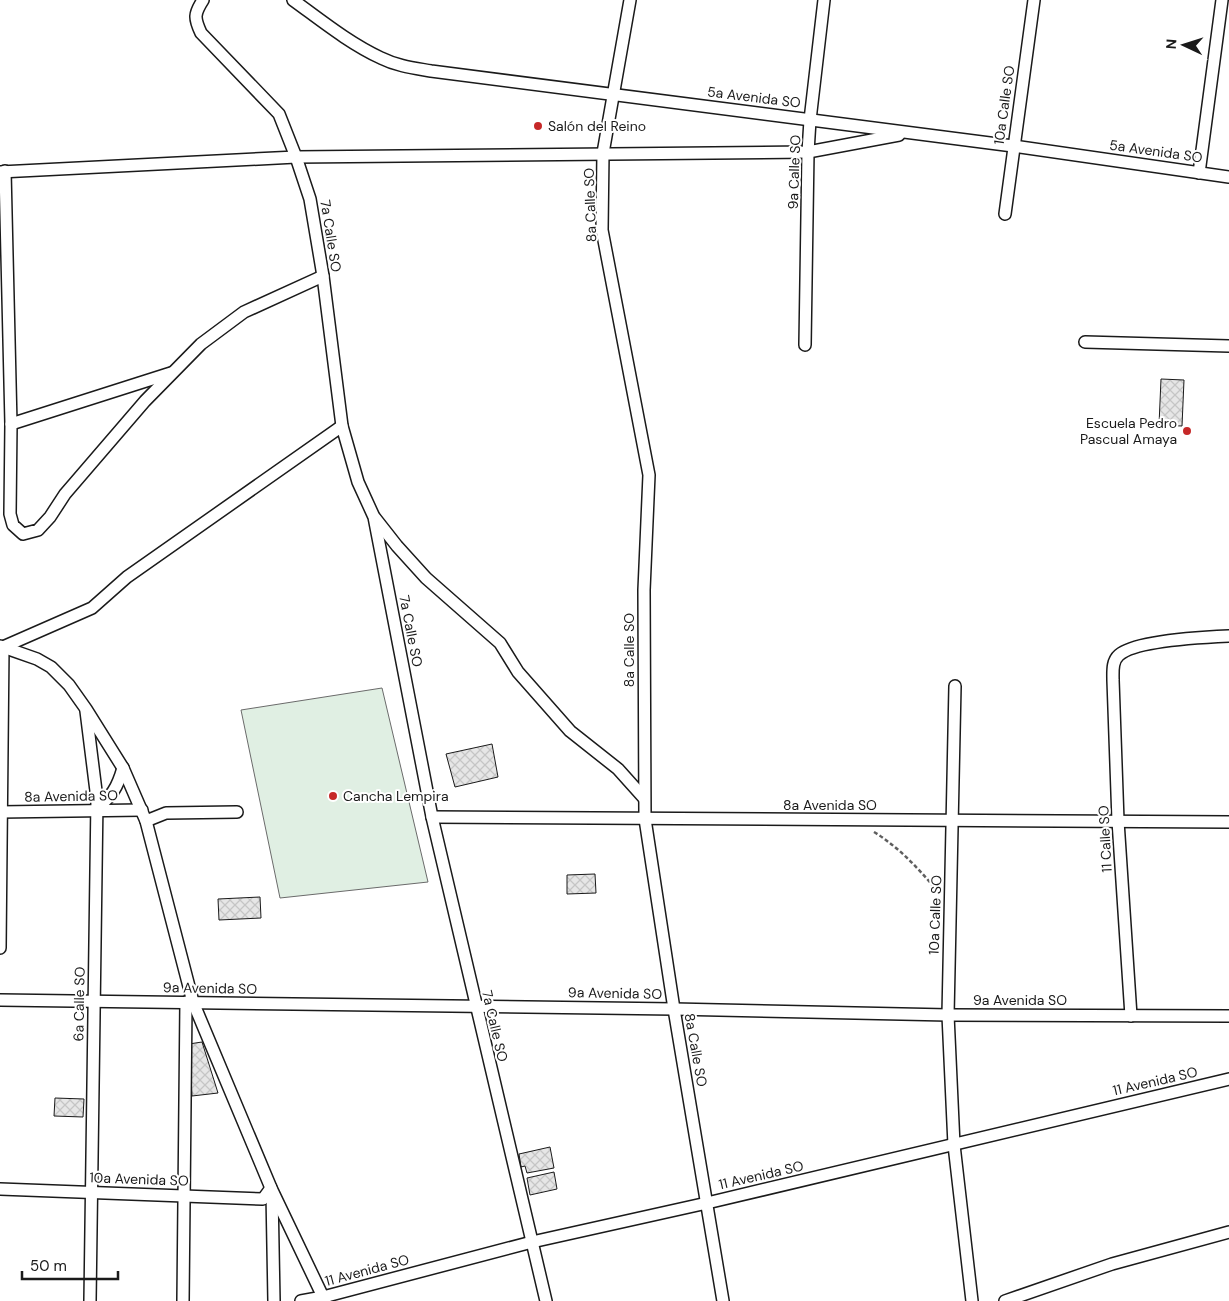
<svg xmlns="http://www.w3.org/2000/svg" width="1229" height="1301" font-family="'DM Sans',sans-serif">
<defs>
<pattern id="building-cross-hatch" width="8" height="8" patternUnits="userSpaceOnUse" patternTransform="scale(1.25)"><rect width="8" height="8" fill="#e6e6e6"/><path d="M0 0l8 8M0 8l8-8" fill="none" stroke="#c5c5c5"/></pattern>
</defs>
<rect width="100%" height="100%" fill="#fff"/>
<polygon fill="#e0efe3" stroke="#6a6a6a" points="382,688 428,882 280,898 241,710"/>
<g fill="url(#building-cross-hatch)" stroke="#1a1a1a">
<polygon points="1161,379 1184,380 1182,426 1159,425"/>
<polygon points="492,744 498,777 455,787 446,754"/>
<polygon points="595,874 596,893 567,894 567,875"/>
<polygon points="260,897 261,918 219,920 218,899"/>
<polygon points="202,1042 218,1093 192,1096 189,1044"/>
<polygon points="55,1098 84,1099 83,1117 54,1116"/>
<polygon points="550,1147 554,1168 527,1173 525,1166 521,1167 519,1154"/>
<polygon points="554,1172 557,1189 530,1195 527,1178"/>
</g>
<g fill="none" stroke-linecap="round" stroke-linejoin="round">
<g stroke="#1a1a1a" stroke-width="14">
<g id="minor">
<path d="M 203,0 C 194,14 194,18 201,33 L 279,114 L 296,157 L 310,199 L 323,276 L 342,426 L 358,482 L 374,517 L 432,817 L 546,1301"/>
<path d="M 293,0 C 322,21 349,43 381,58 C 397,66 414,68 431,71 L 1013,146 L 1229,177"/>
<polyline points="630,0 603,153 602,230 649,475 644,590 645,819 674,1009 723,1301"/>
<polyline points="5,171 11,424 10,514 13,525 23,534 38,530 50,517 65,494 145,401 201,344 244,312 323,276"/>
<polyline points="0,172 296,157 808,152 899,135"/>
<polyline points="1199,173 1222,0"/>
<polyline points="1005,214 1034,0"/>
<polyline points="1085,342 1229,346"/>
<polyline points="805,345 808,152 810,120 824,0"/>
<polyline points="11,424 171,373"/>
<polyline points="375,518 397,546 426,578 500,643 518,672 570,731 618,769 644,798"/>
<polyline points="0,646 37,659 51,667 69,685 86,709 123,768 146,821 193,1002 271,1188 325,1301"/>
<polyline points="955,686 948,1015 954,1145 972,1301"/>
<polyline points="86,711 97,799 90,1301"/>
<path d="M 96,810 C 112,795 117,789 123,768"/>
<polyline points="0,812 142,810"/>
<polyline points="432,817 1229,822"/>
<polyline points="146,821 166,813 237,812"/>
<polyline points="0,948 3,647 92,608 127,577 342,426"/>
<polyline points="0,1000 674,1009 948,1015 1229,1016"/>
<path d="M 1131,1016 L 1118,821 L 1113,680 C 1113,671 1112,661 1119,655 C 1136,640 1206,637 1229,636"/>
<polyline points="0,1189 263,1199 271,1188"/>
<polyline points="272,1193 274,1301"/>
<polyline points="183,1301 186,1002"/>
<polyline points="301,1301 323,1297 532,1242 707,1203 1229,1079"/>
<polyline points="1005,1301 1112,1264 1229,1232"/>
</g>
</g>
<path stroke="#5f5f5f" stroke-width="2.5" stroke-dasharray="4 2.5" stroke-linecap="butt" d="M 874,832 C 900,848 920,870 939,893"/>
<use href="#minor" stroke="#fff" stroke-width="11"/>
</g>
<g fill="#c62828" stroke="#fff" stroke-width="2">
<circle cx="538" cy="126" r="5"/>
<circle cx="1187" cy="431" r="5"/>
<circle cx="333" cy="796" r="5"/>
</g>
<g text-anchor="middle" stroke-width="4" stroke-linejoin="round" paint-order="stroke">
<g font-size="14" fill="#1a1a1a" stroke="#fff">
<text transform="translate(754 97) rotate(7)" y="5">5a Avenida SO</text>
<text transform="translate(1004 105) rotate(-82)" y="5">10a Calle SO</text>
<text transform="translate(1156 151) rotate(8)" y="5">5a Avenida SO</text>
<text transform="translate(794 172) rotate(-88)" y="5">9a Calle SO</text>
<text transform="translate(590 205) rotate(-92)" y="5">8a Calle SO</text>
<text transform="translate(331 236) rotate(81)" y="5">7a Calle SO</text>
<text transform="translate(411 631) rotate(79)" y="5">7a Calle SO</text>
<text transform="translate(629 650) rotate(-90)" y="5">8a Calle SO</text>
<text transform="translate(71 796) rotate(-1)" y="5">8a Avenida SO</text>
<text x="830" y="810">8a Avenida SO</text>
<text transform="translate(1105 839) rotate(-93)" y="5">11 Calle SO</text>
<text transform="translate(935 915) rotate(-88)" y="5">10a Calle SO</text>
<text transform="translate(210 988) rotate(1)" y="5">9a Avenida SO</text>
<text transform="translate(615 993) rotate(1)" y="5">9a Avenida SO</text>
<text x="1020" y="1005">9a Avenida SO</text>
<text transform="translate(79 1004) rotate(-89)" y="5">6a Calle SO</text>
<text transform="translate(495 1026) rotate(77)" y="5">7a Calle SO</text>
<text transform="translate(696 1050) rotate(80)" y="5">8a Calle SO</text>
<text transform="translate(1155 1081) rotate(-13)" y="5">11 Avenida SO</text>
<text transform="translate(761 1175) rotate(-13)" y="5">11 Avenida SO</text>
<text transform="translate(139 1179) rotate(2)" y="5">10a Avenida SO</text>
<text transform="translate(367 1270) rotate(-15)" y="5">11 Avenida SO</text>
</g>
<g font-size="14" fill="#1a1a1a" stroke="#fff" text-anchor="start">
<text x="548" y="131">Salón del Reino</text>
<text x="1177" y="428" text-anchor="end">Escuela Pedro<tspan x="1177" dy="16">Pascual Amaya</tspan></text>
<text x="343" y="801">Cancha Lempira</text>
</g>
</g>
<g transform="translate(1184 45) rotate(274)" stroke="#ffffff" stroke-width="4" paint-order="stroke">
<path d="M0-4L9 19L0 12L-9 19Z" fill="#1a1a1a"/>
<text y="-8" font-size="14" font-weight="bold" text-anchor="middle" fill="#1a1a1a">N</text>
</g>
<path d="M22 1271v8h96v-8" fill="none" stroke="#1a1a1a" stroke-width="2.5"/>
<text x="30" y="1271" font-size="15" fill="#1a1a1a" stroke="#ffffff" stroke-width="4" paint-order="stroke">50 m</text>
</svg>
